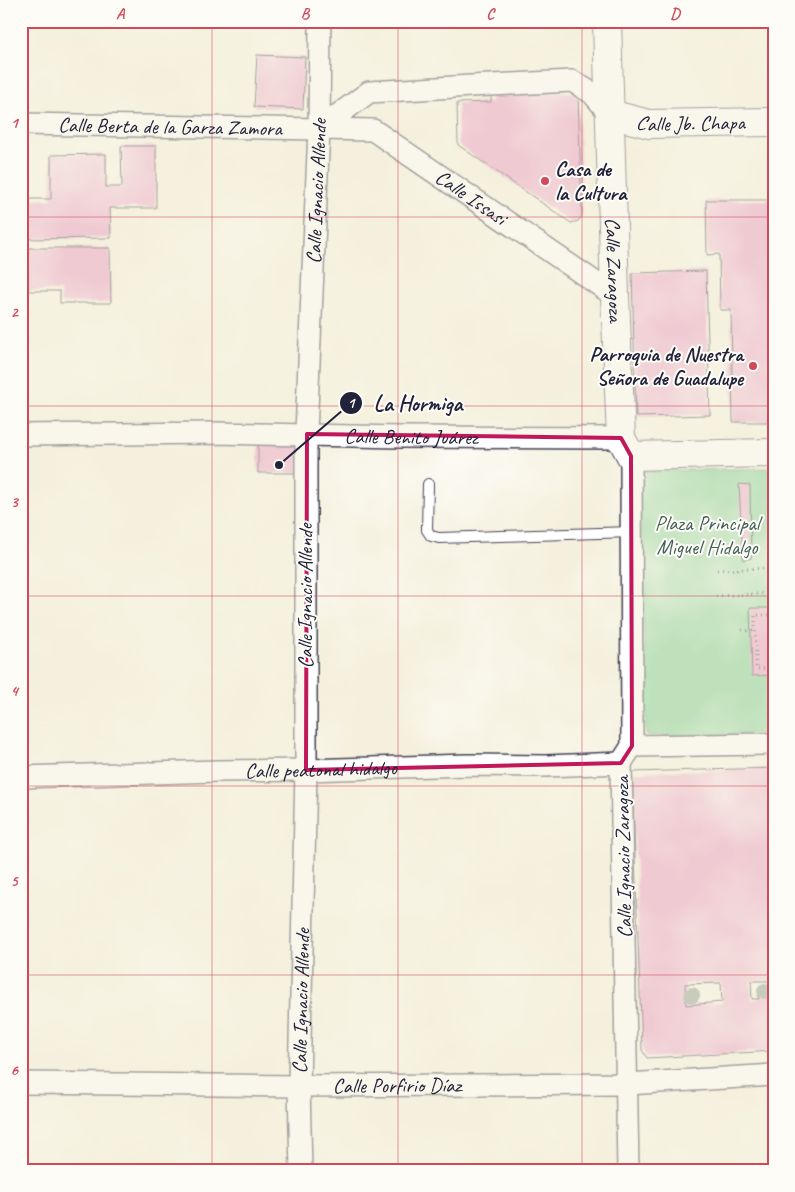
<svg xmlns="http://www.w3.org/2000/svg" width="795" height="1192" font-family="Caveat,sans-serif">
<rect width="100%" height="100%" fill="#fdfcf7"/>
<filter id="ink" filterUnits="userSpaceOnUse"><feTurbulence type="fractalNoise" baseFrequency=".02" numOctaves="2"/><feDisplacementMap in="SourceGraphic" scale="10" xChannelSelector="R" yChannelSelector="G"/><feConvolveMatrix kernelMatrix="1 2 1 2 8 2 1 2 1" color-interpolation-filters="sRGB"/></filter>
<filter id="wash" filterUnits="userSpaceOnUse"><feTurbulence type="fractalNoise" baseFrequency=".0096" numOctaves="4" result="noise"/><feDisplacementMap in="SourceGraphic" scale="20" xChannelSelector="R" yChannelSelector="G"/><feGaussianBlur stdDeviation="1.12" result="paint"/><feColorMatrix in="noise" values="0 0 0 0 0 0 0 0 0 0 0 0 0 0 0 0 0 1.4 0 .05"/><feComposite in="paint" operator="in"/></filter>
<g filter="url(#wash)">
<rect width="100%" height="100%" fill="#f4f0dd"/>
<polygon fill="#7ccf92" stroke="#4f7866" points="774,468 774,734 646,736 639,471"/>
<g id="blocks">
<g fill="#ea9bc6" fill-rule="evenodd">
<polygon points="257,55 305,57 303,109 254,107"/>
<polygon points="578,92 582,216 578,221 571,223 458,145 457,103 491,102 491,94"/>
<polygon points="121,146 156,146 156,208 110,208 111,238 23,239 22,199 51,199 51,155 106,154 106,187 122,187"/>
<polygon points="706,200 774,200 774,422 733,422 731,310 720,310 719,254 707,255"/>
<polygon points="28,248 110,248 111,303 60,303 60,291 28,291"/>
<polygon points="706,271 710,415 636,417 632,273"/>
<polygon points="258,439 302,440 300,473 258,473"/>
<polygon points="739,484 750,485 751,558 743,560"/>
<polygon points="750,608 774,608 774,675 752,676"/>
<path d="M 774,768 L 774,981 L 751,981 L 752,999 L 759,999 L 758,995 L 774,994 L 774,1051 L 647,1058 L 642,1050 L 632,772 ZM 721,983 L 722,1002 L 686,1005 L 685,984 Z"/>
</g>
</g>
</g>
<g filter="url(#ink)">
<use href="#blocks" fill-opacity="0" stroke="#424153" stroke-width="1"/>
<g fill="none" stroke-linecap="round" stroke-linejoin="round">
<g stroke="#424153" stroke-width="12">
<polyline id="service" points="428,484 427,530 431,536 439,538 632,532"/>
</g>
<g stroke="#424153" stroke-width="24">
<g id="minor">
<path id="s1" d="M 21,124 L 373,130 L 615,296"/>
<polyline points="319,129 369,92 471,86 572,81 592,93 610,114"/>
<path id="s2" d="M 21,435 L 216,433 L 400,437 L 621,438"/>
<polyline points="632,746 774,744"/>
<path id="s3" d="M 21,777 L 217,771 L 306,770 L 467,765 L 546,766 L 621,763"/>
<path id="s4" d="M 21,1083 L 299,1086 L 627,1084 L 774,1075"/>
<path id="s5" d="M 301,1171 L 299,1086 L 306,770 L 306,433 L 319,129 L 320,21"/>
<polyline points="628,1171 621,763 632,746 631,456"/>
</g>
</g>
<g stroke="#424153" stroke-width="30">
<g id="secondary">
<path id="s6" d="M 607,21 L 615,296 L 621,438 L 631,456 L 774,453"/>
<path id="s7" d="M 610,114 L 649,124 L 774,122"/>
</g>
</g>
<g stroke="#424153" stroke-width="3" stroke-dasharray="1 4" stroke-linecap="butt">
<polyline points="717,570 774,568"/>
<polyline points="716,596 774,593"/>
<polyline points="774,615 755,615 756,669 774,668"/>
<polyline points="742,630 755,631"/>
</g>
<use href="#service" stroke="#fff" stroke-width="10"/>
<use href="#minor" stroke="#fff" stroke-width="21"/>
<use href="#secondary" stroke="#fff" stroke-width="28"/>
</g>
<g fill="#92a094">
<circle cx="765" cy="991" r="8"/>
<circle cx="692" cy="995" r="8"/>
</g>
</g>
<path d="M0 0H795V1192H0ZM 307,434 L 621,438 L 631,456 L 632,746 L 621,763 L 306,770 Z" fill="#f4f0dd" fill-opacity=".55" fill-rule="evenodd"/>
<path fill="none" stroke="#c2185b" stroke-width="4" stroke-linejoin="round" d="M 307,434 L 621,438 L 631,456 L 632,746 L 621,763 L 306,770 Z"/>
<path fill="none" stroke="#d1495b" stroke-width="1" stroke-opacity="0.55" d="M 212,21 L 212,1171M 398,21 L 398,1171M 582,21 L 582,1171M 21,217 L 774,217M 21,406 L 774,406M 21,596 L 774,596M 21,786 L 774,786M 21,975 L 774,975"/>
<g fill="#d1495b" stroke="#fdfcf7" stroke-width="2">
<circle cx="545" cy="181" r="5"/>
<circle cx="753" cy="366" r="5"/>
</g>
<g text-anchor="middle" stroke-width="4" stroke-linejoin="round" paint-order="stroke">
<g font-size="21" fill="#22223b" stroke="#fdfcf7">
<text dy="7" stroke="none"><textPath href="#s7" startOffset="82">Calle Jb. Chapa</textPath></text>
<text dy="7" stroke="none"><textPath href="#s1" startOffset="149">Calle Berta de la Garza Zamora</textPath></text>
<text dy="7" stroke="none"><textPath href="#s5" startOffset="980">Calle Ignacio Allende</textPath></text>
<text dy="7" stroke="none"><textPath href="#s1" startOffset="471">Calle Issasi</textPath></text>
<text dy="7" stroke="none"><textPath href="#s6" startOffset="249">Calle Zaragoza</textPath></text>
<text dy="7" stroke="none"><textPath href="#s2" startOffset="390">Calle Benito Juárez</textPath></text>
<text transform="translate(305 596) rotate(-90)" y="7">Calle Ignacio Allende</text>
<text dy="7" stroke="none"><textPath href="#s3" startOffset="300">Calle peatonal hidalgo</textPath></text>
<text transform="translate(623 857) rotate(-91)" y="7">Calle Ignacio Zaragoza</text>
<text dy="7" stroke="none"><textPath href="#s5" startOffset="170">Calle Ignacio Allende</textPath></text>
<text dy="7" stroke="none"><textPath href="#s4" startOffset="376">Calle Porfirio Díaz</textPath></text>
</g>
<g font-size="21" font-weight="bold" fill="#22223b" stroke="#fdfcf7" text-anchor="start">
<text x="555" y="176">Casa de<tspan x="555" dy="24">la Cultura</tspan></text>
<text x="743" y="361" text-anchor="end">Parroquia de Nuestra<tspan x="743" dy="24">Señora de Guadalupe</tspan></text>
</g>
<g font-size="21" fill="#425f59" stroke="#fdfcf7">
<text x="707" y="530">Plaza Principal<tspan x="707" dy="24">Miguel Hidalgo</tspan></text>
</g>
</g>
<path fill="none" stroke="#22223b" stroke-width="2" d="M279 465L351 403"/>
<g fill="#22223b" stroke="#fdfcf7" stroke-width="2">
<circle cx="279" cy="465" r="5"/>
<circle cx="351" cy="403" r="12"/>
</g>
<g font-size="15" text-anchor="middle" font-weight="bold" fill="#fff">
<text x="351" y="408">1</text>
</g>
<g font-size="22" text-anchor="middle" font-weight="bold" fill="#22223b" stroke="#fdfcf7" stroke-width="4" stroke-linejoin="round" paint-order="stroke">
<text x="418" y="411">La Hormiga</text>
</g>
<rect width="795" height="1192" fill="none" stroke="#fdfcf7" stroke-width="55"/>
<rect x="28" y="28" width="740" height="1136" fill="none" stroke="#d1495b" stroke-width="2"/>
<g font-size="16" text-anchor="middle" font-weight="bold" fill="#d1495b">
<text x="120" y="19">A</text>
<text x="305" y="19">B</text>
<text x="490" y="19">C</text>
<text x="675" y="19">D</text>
<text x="14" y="128">1</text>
<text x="14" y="317">2</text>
<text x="14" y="507">3</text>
<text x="14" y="696">4</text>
<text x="14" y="886">5</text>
<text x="14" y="1075">6</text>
</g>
</svg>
